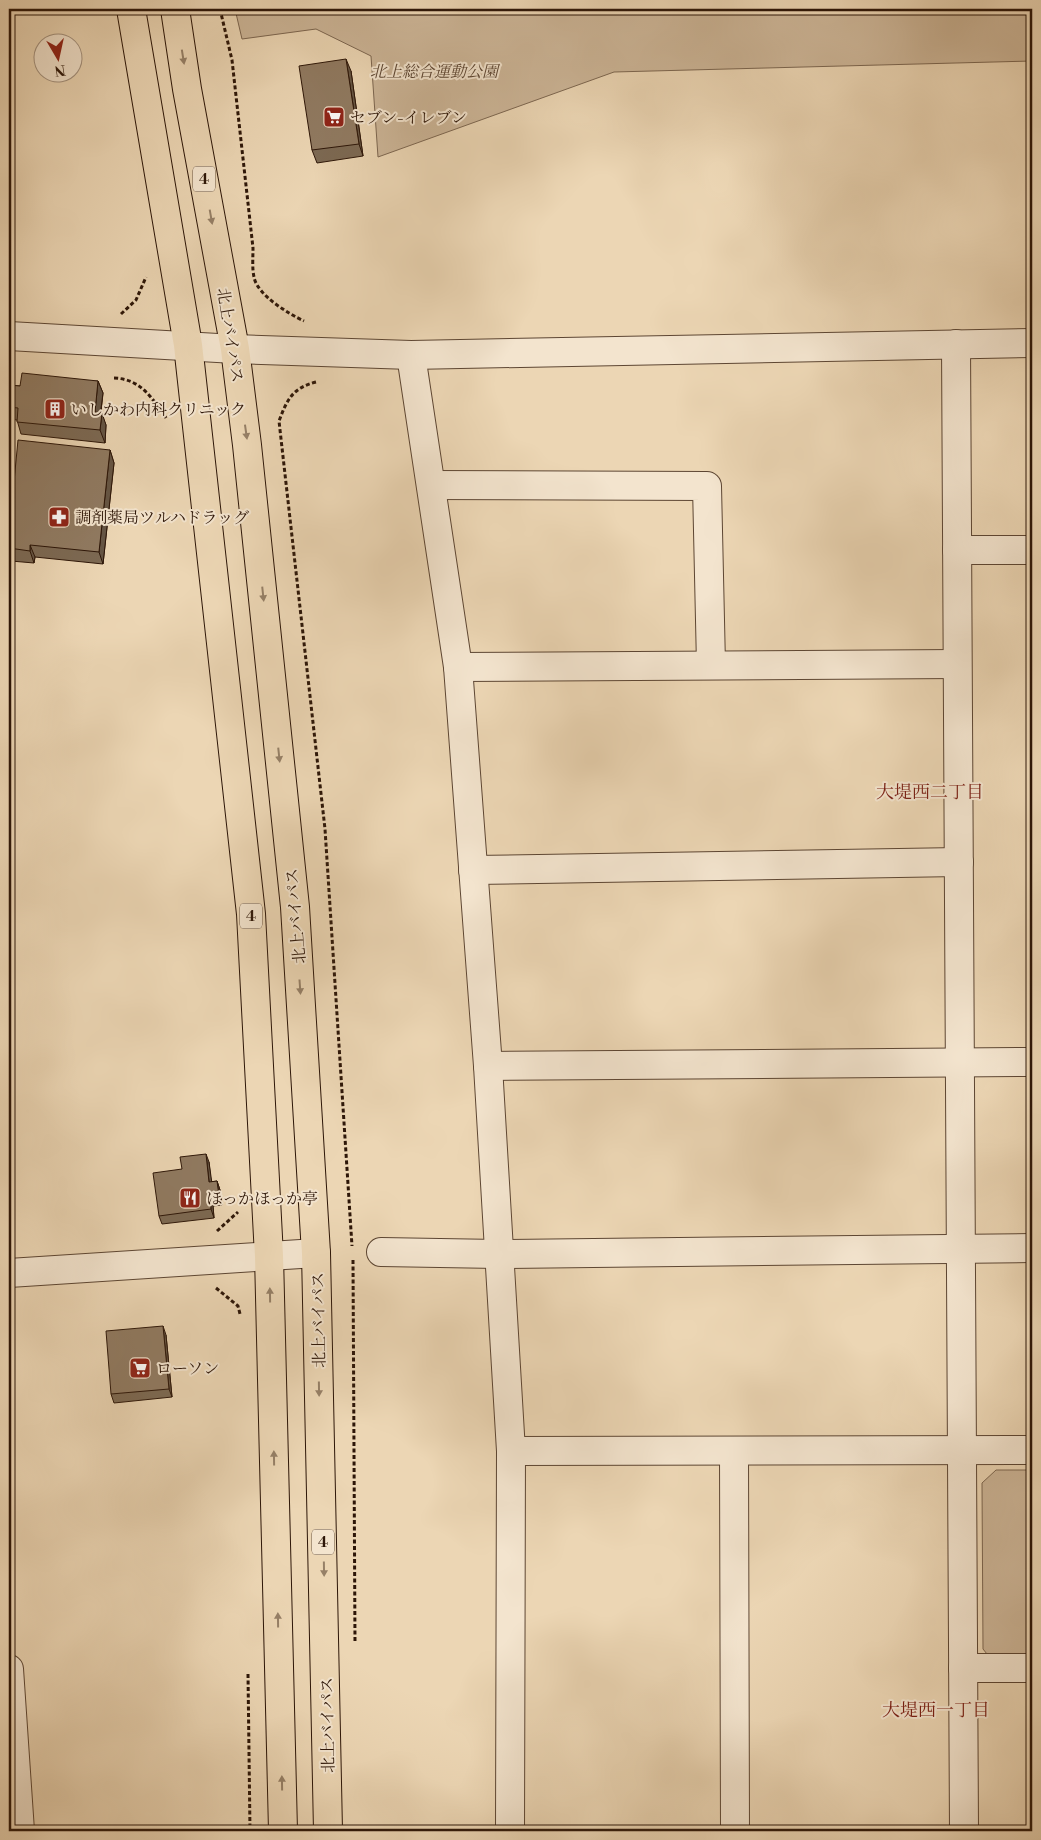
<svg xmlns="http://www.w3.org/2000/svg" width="1041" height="1840" font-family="'Libre Bodoni','Noto Serif JP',serif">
<rect width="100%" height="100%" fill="#ecd6b4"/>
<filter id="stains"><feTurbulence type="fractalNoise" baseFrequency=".004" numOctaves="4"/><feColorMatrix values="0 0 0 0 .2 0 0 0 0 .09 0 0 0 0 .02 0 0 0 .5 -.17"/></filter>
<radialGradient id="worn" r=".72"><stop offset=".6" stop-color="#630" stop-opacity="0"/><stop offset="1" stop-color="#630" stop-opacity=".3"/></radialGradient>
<g fill="#ccb597" stroke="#7c6650">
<polygon points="235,9 1032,9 1032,61 614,72 378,157 371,56 316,29 242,39"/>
<polygon points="996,1470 1032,1470 1032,1659 991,1659 983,1649 982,1483"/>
</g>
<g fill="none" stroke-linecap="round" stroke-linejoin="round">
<g stroke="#5d4633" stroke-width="30">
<g id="minor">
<polyline points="9,336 235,349 411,355 1032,343"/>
<polyline points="956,344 964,1831"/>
<polyline points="411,355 458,667 488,1066 511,1451 510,1831"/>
<polyline points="431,485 707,486 711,665"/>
<polyline points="957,550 1032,550"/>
<polyline points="458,667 957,664"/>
<polyline points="473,870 959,862"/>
<polyline points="488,1066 1032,1062"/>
<polyline points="381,1252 498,1254 1032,1248"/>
<polyline points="9,1273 316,1253"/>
<polyline points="511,1451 1032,1450"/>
<polyline points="734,1451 735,1831"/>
<polyline points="963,1668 1032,1668"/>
<polyline points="9,1669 20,1831"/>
</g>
</g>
<g stroke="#2d1608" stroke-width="30">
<g id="highway">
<polyline points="131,9 188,345 251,914 269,1256 283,1831"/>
<polyline points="175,9 187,89 235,349 247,445 295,907 316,1253 328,1831"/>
</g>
</g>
<g stroke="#2d1608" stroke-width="3" stroke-dasharray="4 2.5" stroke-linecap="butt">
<path d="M 220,9 L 232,60 L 253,248 C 253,257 252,268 254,277 C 257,295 289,314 304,321"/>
<polyline points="121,314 136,300 146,277"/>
<path d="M 114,378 C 141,379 152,398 166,418"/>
<path d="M 316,382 C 292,388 287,400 279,421 L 325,829 L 352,1246"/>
<polyline points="217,1231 238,1212"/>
<polyline points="353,1260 355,1643"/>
<polyline points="216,1288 238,1306 240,1314"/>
<polyline points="248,1674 250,1831"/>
</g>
<use href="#minor" stroke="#f3e4ce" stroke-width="28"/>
<use href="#highway" stroke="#ecd6b4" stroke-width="28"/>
</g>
<g fill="#7c6953" stroke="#2d1608">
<polygon points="351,71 363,156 317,163 312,150"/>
<polygon points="98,381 103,393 101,413 106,425 105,443 21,434 17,420 9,419 9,385 20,386"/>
<polygon points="110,450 114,463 103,564 35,557 34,563 11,561 9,556 9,492 13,492"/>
<polygon points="209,1162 211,1182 217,1181 220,1190 222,1205 213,1206 214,1218 162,1224 159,1216"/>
<polygon points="166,1335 172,1397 114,1403 111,1394"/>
</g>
<g fill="#655544" stroke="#2d1608">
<polygon points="346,59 351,71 363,156 359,144"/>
<polygon points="98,381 103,393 99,424 95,412"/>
<polygon points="102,413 106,425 105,443 100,430"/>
<polygon points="110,450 114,463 103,564 99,552"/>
<polygon points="30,545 35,557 34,563 30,551"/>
<polygon points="206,1154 209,1162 213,1191 209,1182"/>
<polygon points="217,1181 220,1190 222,1205 219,1196"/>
<polygon points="210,1197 213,1206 214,1218 211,1209"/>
<polygon points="163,1326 166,1335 172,1397 169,1389"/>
</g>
<g fill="#907a61" stroke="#2d1608">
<polygon points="346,59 359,144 312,150 299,66"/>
<polygon points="22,373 98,381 95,412 102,413 100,430 17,422 18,408 9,407 9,385 20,386"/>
<polygon points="18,440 110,450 99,552 30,545 30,551 9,548 9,492 13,492"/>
<polygon points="206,1154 209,1182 217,1181 219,1196 210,1197 211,1209 159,1216 153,1173 182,1169 180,1157"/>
<polygon points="163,1326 169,1389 111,1394 106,1331"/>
</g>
<defs><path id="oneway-solid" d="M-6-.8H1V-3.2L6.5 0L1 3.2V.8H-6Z" transform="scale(1.25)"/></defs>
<g fill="#968067">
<use href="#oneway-solid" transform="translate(183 57) rotate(81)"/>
<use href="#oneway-solid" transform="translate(211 217) rotate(80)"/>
<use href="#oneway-solid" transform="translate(246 432) rotate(82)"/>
<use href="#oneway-solid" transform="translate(263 594) rotate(84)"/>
<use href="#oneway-solid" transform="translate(279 755) rotate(84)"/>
<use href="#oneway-solid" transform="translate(300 987) rotate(86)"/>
<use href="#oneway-solid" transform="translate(270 1295) rotate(-91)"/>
<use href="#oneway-solid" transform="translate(319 1389) rotate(89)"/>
<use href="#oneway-solid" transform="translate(274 1458) rotate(-91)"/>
<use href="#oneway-solid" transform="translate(324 1569) rotate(89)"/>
<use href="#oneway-solid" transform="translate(278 1620) rotate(-91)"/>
<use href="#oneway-solid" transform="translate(282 1783) rotate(-91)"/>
</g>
<defs>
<g id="supermarket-square" transform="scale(1.125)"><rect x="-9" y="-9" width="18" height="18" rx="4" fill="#8f2418" stroke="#f3e4ce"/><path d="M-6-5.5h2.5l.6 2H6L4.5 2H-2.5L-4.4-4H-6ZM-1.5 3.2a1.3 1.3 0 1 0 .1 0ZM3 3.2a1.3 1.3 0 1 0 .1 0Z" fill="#fff"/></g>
<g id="building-square" transform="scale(1.125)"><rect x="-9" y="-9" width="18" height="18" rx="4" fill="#8f2418" stroke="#f3e4ce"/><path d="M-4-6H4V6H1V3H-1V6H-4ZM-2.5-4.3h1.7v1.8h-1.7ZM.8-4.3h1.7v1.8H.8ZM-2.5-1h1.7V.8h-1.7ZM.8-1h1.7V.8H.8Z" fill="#fff"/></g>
<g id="pharmacy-square" transform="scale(1.125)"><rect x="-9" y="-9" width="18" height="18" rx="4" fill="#8f2418" stroke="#f3e4ce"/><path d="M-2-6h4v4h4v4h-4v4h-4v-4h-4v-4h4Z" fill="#fff"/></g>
<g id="restaurant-square" transform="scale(1.125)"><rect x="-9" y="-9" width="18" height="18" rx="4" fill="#8f2418" stroke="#f3e4ce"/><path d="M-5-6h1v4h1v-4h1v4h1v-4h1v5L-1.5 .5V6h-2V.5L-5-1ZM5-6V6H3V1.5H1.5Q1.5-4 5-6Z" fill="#fff"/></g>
</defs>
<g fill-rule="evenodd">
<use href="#supermarket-square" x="334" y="117"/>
<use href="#building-square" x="55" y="409"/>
<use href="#pharmacy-square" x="59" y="517"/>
<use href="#restaurant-square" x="190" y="1198"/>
<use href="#supermarket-square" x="140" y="1368"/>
</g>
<g text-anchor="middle" stroke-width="4" stroke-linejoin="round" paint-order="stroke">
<g fill="#f3e4ce" stroke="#685443" stroke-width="1">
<rect x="193" y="166.5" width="22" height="25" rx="4"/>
<rect x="240" y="903.5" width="22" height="25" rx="4"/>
<rect x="312" y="1529.5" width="22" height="25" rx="4"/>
</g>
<g font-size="15" font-weight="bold" fill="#2d1608">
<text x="204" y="184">4</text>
<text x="251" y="921">4</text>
<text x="323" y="1547">4</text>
</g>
<g font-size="16" font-style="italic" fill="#5d4633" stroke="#f3e4ce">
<text x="434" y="77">北上総合運動公園</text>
</g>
<g font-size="16" fill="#2d1608" stroke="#f3e4ce" text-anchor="start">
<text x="350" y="123">セブン-イレブン</text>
<text x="71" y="415">いしかわ内科クリニック</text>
<text x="75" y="523">調剤薬局ツルハドラッグ</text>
<text x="206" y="1204">ほっかほっか亭</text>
<text x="156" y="1374">ローソン</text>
</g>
<g font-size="16" fill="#2d1608" stroke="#f3e4ce">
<text transform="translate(231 335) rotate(81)" y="6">北上バイパス</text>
<text transform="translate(295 916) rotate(-95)" y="6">北上バイパス</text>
<text transform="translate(318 1320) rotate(-91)" y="6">北上バイパス</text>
<text transform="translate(327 1725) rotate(-91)" y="6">北上バイパス</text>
</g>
<g font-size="18" fill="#7a1f14" stroke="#f3e4ce">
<text x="930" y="798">大堤西二丁目</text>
<text x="936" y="1716">大堤西一丁目</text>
</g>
</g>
<rect width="1041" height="1840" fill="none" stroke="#ecd6b4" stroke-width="30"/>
<rect x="10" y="10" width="1021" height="1820" fill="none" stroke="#2d1608" stroke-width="2.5"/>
<rect x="15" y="15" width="1011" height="1810" fill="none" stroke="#2d1608"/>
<g transform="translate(58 58) rotate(171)"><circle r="24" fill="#f3e4ce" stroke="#a4927f"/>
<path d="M0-4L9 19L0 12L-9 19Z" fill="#8f2418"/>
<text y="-8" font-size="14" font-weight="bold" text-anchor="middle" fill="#2d1608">N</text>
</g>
<rect width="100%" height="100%" filter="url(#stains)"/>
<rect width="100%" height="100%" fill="url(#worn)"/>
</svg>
